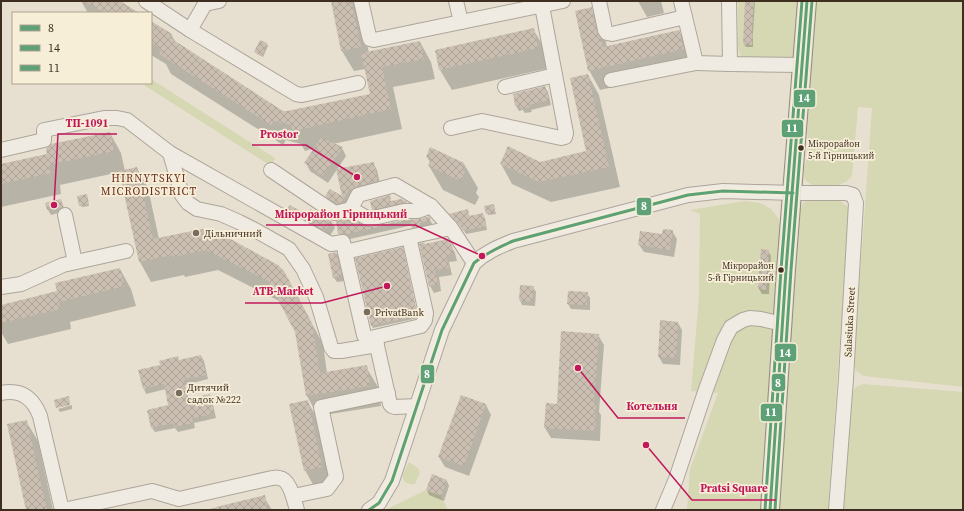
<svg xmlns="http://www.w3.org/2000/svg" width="964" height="511" font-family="'Source Serif 4',serif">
<defs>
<pattern id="building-cross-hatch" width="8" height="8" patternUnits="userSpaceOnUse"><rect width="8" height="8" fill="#cbbfb2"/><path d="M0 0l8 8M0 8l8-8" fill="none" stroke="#afa499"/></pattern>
</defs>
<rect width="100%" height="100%" fill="#e7e0d1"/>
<g fill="#d6d7b3">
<polygon points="738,1 799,1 794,56 792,59 742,57 740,55 738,48"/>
<path d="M 815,1 L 963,1 L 963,387 L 864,376 C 856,372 854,369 854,360 L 872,108 L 858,107 L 852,176 L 846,182 L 835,186 L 820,186 L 812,185 L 804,179 L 804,165 L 807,159 L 808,140 L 805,124 Z"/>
<polygon points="151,79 275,158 271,166 144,85 145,83 151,83"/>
<polygon points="808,199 839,200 847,206 849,213 828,510 778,510 800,211 803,203"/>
<polygon points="745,201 760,203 771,209 779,219 781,240 760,510 687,510 690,469 718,393 691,391 699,296 700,214 690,210"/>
<polygon points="863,384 963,392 963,510 843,510 852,392 856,387"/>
<path d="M 409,462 C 422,471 422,469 415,484 C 409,485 402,483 403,475 C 404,471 407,466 409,462 Z"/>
<polygon points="426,490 441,496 448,510 385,510"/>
</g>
<g fill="#0003">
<polygon points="81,1 118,1 137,13 88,13"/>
<polygon points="332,1 356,1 359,7 369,53 420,42 431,62 435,79 393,87 402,129 333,144 342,148 346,156 328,183 310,171 306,163 315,148 305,151 301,144 286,140 283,145 171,74 166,64 151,55 151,22 171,34 176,43 283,112 287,112 371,95 365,69 354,71 342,51"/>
<polygon points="638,1 661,1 664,13 647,17"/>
<polygon points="746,1 755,1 753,33 753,47 746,47 744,44"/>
<polygon points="591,8 603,29 607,47 679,31 690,51 695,69 600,90 589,70"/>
<polygon points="533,29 545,49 549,68 452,90 440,70"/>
<polygon points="261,41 267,44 268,46 263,57 257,54 256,52"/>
<polygon points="588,75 599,95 620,187 551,202 512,184 501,164 540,163 588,152"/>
<polygon points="545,87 548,92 551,105 531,110 532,112 525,113 523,110 519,111 516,106 514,95"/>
<polygon points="110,133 121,153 125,171 137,168 148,188 159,239 202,230 295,293 323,344 327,373 366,367 378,387 381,406 318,416 307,396 296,332 279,301 218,270 185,277 184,275 151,282 140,262 120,172 60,185 61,194 1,207 1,165 48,154"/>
<polygon points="427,157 464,164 478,188 476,193 479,197 475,205 443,190 429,166 430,162"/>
<polygon points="373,163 377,170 381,188 341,210 330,203 326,196 343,198 337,170"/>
<polygon points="87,197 89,206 82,207 80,205"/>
<polygon points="61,200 63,205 65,211 51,215 48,210 46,203"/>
<polygon points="401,200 408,204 374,211 373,209 391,202"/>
<polygon points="494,207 496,214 488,215 487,213"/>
<polygon points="288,209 307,216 331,221 335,228 329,237 292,216"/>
<polygon points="467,211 470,217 482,214 485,218 487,230 466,234 461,226 453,218"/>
<polygon points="428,217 433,225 422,227 416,232 413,225 350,239 342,239 339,234 365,227 370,228 405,220 421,220"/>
<polygon points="672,231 677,239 674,257 644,252 639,245 663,236"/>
<polygon points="424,245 451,245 455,253 457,261 449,262 452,275 439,277 441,291 434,293 430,286"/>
<polygon points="403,250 418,318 373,328 372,326"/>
<polygon points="768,251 771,256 769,294 762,294 759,289"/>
<polygon points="336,253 339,258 344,281 337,282 334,278"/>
<polygon points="120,269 131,289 136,306 70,322 71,329 8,344 1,332 1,306 58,292"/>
<polygon points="533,287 536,292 535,306 522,305 520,300"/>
<polygon points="587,293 590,298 590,310 571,309 568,304"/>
<polygon points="678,323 682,330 680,365 663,364 659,357"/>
<polygon points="598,335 604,345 599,412 601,415 600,441 551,438 545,428"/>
<polygon points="201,356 204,361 208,379 185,385 189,400 209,396 212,400 216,418 194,423 195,428 178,432 175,428 155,432 152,428 170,406 166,389 146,394 144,389 180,361"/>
<polygon points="462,396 486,405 491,415 469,476 445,467 439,457"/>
<polygon points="307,401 319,421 333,487 316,490 305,470"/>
<polygon points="72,405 72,409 60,412 58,409"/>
<polygon points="26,421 38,441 53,510 27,510"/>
<polygon points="447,481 449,486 444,501 429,495 427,490"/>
<polygon points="264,497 272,510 205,510"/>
</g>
<g fill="url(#building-cross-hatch)">
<polygon points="85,1 120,1 139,13 104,13"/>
<polygon points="331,1 349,1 350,4 352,4 361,47 341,51"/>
<polygon points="745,1 754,1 752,31 753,31 752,45 743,44"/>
<polygon points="592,7 597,32 601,38 603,47 679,30 684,49 588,71 575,11"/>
<polygon points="151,21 172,34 169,37 283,111 287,111 370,94 361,53 420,41 424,59 382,67 391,109 293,131 291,125 274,121 271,125 159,54 162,49 151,43"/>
<polygon points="534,28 538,48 439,70 435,50"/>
<polygon points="260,40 267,43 262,56 254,52"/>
<polygon points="588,74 609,167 539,182 500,164 508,146 540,162 586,151 570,78"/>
<polygon points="545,86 549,100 529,105 530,107 521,109 520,105 515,106 513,94"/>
<polygon points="110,132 114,151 49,165 51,173 1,184 1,164 47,154 46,148 51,144"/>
<polygon points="321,138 343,147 323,176 304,163"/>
<polygon points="430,147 464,163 461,170 465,172 461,181 428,166 431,159 426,157"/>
<polygon points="374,162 377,181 353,188 349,190 342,202 337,204 325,196 330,189 342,196 336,169"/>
<polygon points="137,167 153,239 202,229 216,231 278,265 284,271 312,323 320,373 367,365 370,386 306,396 295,332 268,281 206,250 173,257 172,255 139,262 119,171"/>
<polygon points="87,194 89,204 79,206 77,196"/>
<polygon points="390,195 391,201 401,199 408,202 402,203 372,210 370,201"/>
<polygon points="61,199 63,207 47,210 45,203"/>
<polygon points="494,204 495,212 486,214 484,206"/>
<polygon points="290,205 307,215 310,209 315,212 316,211 331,221 325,231 287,209"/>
<polygon points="468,209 469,216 483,213 486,226 463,231 457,222 449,214"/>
<polygon points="429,216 431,220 420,223 420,226 412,228 410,220 347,234 338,234 336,221 350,218 365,226 371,227 405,220 421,219"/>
<polygon points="663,229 673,230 670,250 638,245 640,231 662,234"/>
<polygon points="448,239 452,245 454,254 446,255 449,268 435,270 438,284 429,286 419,244 424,242 425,244"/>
<polygon points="403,247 417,313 417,316 371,326 355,258"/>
<polygon points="761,249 769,250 766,290 758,289"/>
<polygon points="336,252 342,276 333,278 328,254"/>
<polygon points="120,268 125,286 59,302 60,309 1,323 1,305 57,291 55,283"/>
<polygon points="520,285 534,286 532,302 519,300"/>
<polygon points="568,291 588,292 587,305 567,304"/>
<polygon points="660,320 678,322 676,358 658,357"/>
<polygon points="561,331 599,334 594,404 596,404 595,431 544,428 546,403 557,404"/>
<polygon points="201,355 206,375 183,380 188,399 210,394 214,413 192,419 193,423 174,427 173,423 151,428 147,410 168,405 164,384 143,389 138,370 160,365 159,361 178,356 179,360"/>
<polygon points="461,395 486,404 464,466 438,457"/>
<polygon points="69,396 70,405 56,408 54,400"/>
<polygon points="308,400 322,467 304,471 289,404"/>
<polygon points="27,420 38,471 47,510 26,510 7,424"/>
<polygon points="432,474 447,480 441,496 426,490"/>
<polygon points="265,495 268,510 216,510 216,507"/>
</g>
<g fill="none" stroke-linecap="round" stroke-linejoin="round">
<g stroke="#ada599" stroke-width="16">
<g id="minor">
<polyline points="146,1 190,30 296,94 302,95 358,83"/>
<polyline points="361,1 369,36 370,39 374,40 563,1"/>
<polyline points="456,1 461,22"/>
<polyline points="599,1 605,30 607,33 612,34 685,17 696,63 730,64"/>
<polyline points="681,1 685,17"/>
<polyline points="729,1 730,64 802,65"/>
<polyline points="190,30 205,4 219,1"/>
<polyline points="611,80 696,63"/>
<polyline points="505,87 555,75"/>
<polyline points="451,128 482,121 561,138 565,137 566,133 542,6"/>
<polyline points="1,150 44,140 44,130 104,118 117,118 127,120 170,153 331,244 343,242 345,252"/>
<polyline points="170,153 182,195 188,203 197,209 221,214 239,222 255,230 289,249 303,269 316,297 331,347 334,351 341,351 377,345"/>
<polyline points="271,170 335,213 351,209 369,219 404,211 418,211 431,206"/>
<polyline points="351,209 358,195 395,185 431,206 451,228"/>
<polyline points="65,215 75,262"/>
<polyline points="409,237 451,228 474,263"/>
<polyline points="1,287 21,284 63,265 126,251"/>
<polyline points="375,337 421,326 425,320 426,313 409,237 345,252 364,335 366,338 369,339 375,337 390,404 392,406 395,407 417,406"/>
<path d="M 1,393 C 21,389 33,398 40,416 L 61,506 L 64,508 L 68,509 L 152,491 L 179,499 L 272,478 C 274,478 276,477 279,478 C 290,479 294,500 297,510"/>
<polyline points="293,496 327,489 336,477 321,407 388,393"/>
<path d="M 369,510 L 379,503 L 392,481 L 442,330 L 474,263 C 486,252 498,247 513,241 L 688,195 L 723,191 L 793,193 L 846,193 L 853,195 L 856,203 L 846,379 L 836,510"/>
<polyline points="663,510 676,479 705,392 724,340 731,327 743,320 750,318 761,319 783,324"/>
</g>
</g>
<g stroke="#928b80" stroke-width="20">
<polyline id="major" points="770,510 786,270 807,1"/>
</g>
<use href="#minor" stroke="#efebe3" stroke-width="14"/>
<use href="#major" stroke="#e6e1d4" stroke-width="18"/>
<g stroke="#f7eed8" stroke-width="6">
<g id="bus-1">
<path d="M 369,510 L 379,503 L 392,481 L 442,330 L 474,263 C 486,253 499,247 513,241 L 688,195 L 723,191 L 793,193"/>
<polyline points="770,510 786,270 807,1"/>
</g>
</g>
<g stroke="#f7eed8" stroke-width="6">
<polyline id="bus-2" points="775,510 791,270 812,1"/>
</g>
<g stroke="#f7eed8" stroke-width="6">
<polyline id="bus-3" points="765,510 781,270 802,1"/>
</g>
<use href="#bus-1" stroke="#5ea177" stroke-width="3"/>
<use href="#bus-2" stroke="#5ea177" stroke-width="3"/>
<use href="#bus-3" stroke="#5ea177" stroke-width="3"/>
</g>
<g fill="#3d2e20" stroke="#f7eed8" stroke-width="1.5">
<circle cx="801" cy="148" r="3.5"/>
<circle cx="781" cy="270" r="3.5"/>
</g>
<g fill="#786c5e" stroke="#f7eed8" stroke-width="1.5">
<circle cx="196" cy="233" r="4"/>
<circle cx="367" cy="312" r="4"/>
<circle cx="179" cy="393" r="4"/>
</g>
<g text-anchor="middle" stroke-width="3.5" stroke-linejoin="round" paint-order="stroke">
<g font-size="9" fill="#3d2e20" stroke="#f7eed8" text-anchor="start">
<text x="808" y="147">Мiкрорайон<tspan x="808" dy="12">5-й Гiрницький</tspan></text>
<text x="774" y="269" text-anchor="end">Мікрорайон<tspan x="774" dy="12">5-й Гірницький</tspan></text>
</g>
<g font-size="10" fill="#3d2e20" stroke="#f7eed8" text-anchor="start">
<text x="204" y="237">Дільничний</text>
<text x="375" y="316">PrivatBank</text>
<text x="187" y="391">Дитячий<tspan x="187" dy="12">садок №222</tspan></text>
</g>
<g font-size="10" fill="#3d2e20" stroke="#f7eed8">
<text transform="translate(849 322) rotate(-87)" y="4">Salasiuka Street</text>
</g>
<g font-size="11" letter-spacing="1" fill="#6b2e1e" stroke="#f7eed8">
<text x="149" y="182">HIRNYTSKYI<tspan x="149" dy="13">MICRODISTRICT</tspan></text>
</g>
</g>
<path fill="none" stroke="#c2185b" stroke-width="1.5" d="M54 205L58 134H117M357 177L306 145H252M482 256L415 225H266M387 286L322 303H245M578 368L618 418H685M646 445L692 500H776"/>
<g fill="#c2185b" stroke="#f7eed8" stroke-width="1.5">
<circle cx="54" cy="205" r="4"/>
<circle cx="357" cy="177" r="4"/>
<circle cx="482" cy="256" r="4"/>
<circle cx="387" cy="286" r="4"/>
<circle cx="578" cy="368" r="4"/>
<circle cx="646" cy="445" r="4"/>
</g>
<g font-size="11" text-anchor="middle" font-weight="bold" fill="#c2185b" stroke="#f7eed8" stroke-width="3.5" stroke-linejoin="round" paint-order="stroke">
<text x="87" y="127">ТП-1091</text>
<text x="279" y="138">Prostor</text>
<text x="341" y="218">Мiкрорайон Гiрницький</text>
<text x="283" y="295">ATB-Market</text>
<text x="652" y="410">Котельня</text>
<text x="734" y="492">Pratsi Square</text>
</g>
<g stroke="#f7eed8" stroke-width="1.5">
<rect x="793" y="89" width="23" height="19" rx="4" fill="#5ea177"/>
<rect x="781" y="119" width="23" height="19" rx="4" fill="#5ea177"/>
<rect x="636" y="197" width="16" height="19" rx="4" fill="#5ea177"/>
<rect x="774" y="343" width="23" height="19" rx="4" fill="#5ea177"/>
<rect x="420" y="364" width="15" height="20" rx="4" fill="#5ea177"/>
<rect x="771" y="373" width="15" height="19" rx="4" fill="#5ea177"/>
<rect x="760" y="403" width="23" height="19" rx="4" fill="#5ea177"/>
</g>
<g font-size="11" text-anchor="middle" font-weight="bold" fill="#fff">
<text x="804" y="102">14</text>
<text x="792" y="132">11</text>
<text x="644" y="210">8</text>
<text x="785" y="357">14</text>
<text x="427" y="378">8</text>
<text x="778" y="387">8</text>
<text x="771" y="416">11</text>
</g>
<rect width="964" height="511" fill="none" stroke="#3d2e20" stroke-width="4"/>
<rect x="12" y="12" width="140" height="72" fill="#f7eed8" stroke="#ada18e"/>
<rect x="20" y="25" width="20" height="6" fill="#5ea177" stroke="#ada18e"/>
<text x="48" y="32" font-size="12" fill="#3d2e20">8</text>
<rect x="20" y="45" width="20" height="6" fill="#5ea177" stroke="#ada18e"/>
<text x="48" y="52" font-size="12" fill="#3d2e20">14</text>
<rect x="20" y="65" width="20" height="6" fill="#5ea177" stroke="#ada18e"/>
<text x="48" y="72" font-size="12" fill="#3d2e20">11</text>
</svg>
